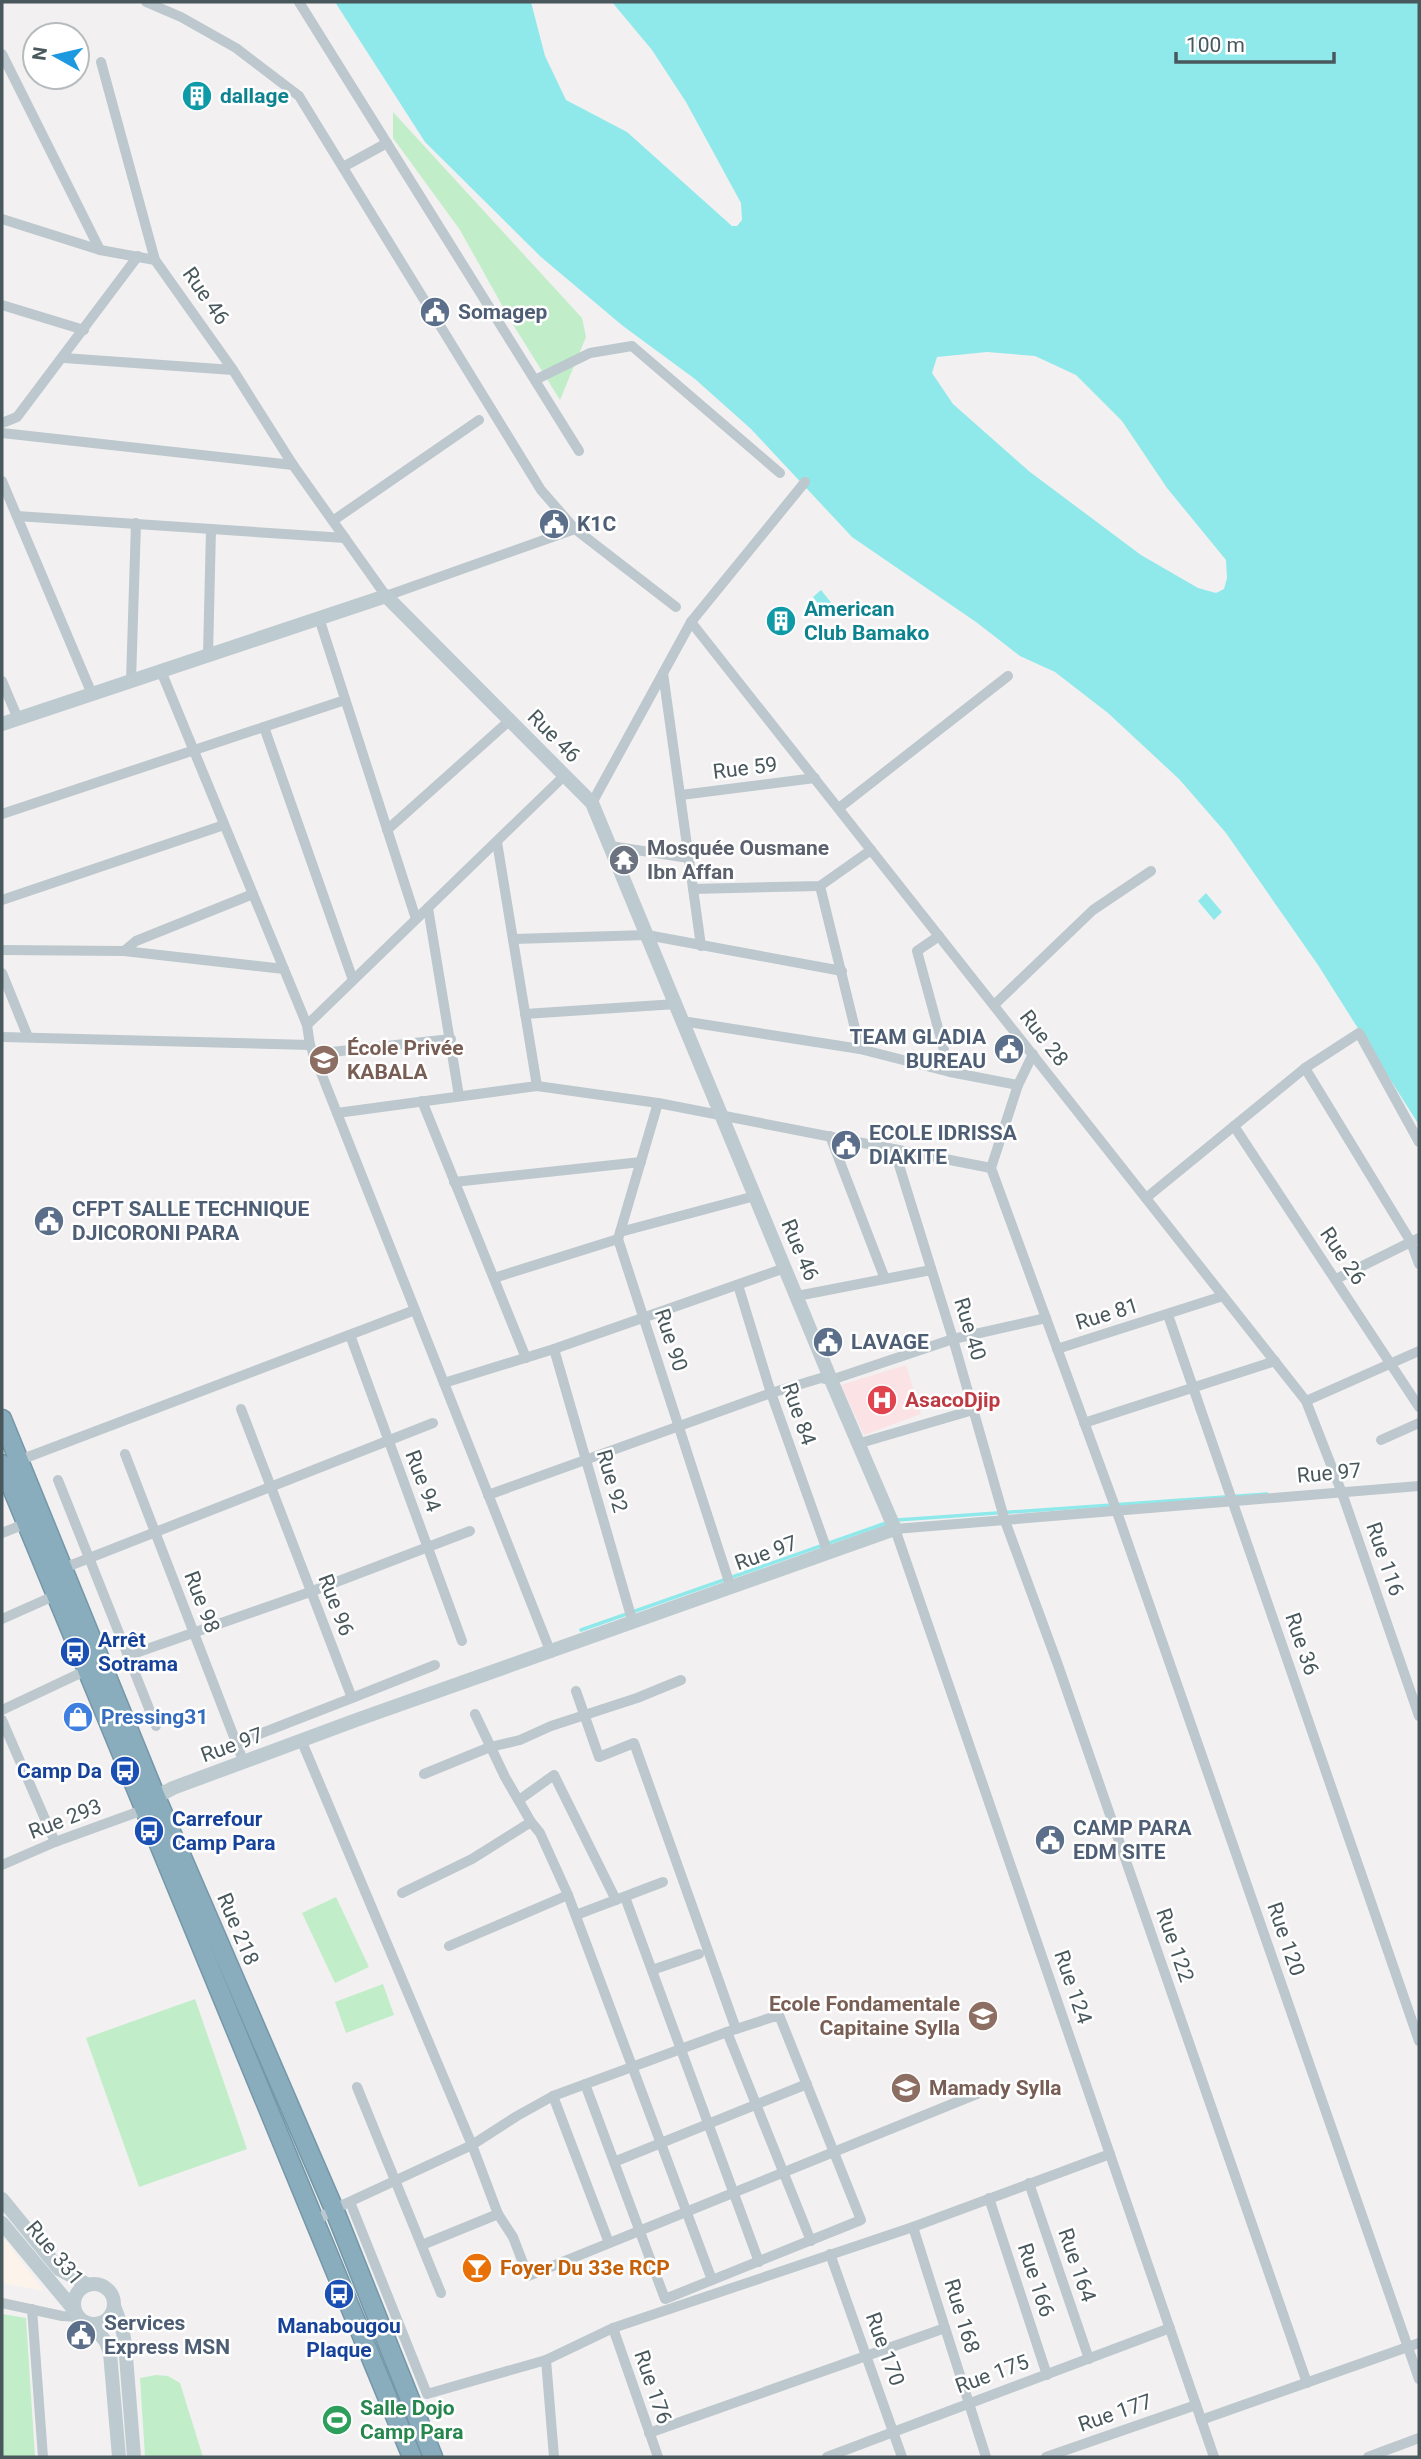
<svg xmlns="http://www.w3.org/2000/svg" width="1421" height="2459" font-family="Roboto,sans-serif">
<rect width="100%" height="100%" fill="#f3f0f1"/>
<polygon fill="#fcf4eb" points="2,2236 44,2291 2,2283"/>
<polygon fill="#fbe2e5" points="906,1365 921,1414 864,1435 841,1385"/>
<g fill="#c1eec9">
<polygon points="393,112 582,318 586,337 560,400 512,323 460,230 393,138"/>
<polygon points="336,1897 369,1967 335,1983 302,1913"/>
<polygon points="383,1984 394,2015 346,2033 335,2002"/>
<polygon points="195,1999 247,2149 139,2187 86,2038"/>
<polygon points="2,2314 26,2318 35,2457 2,2457"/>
<polygon points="156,2375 168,2376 180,2383 203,2457 145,2457 140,2378"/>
</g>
<g fill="#8fe9ea" fill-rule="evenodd">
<path d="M 335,2 L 531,2 L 545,56 L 566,100 L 627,132 L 732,226 L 737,226 L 742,220 L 741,203 L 686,102 L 652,50 L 612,2 L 1419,2 L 1419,1125 L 1318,965 L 1226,833 L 1179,779 L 1108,713 L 1055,672 L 1020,656 L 976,622 L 852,537 L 751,429 L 695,379 L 623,326 L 541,257 L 425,142 ZM 987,352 L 1035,356 L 1076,375 L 1122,421 L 1167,488 L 1226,560 L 1227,578 L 1224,589 L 1216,593 L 1198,588 L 1141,555 L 1030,472 L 953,404 L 932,373 L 937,357 Z"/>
<polygon points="821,590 833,605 824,611 813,597"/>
<polygon points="1206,893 1222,912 1214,920 1198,901"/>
</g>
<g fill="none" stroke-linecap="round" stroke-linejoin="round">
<g stroke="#8fe9ea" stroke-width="3.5">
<polyline points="897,1520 1267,1494"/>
<polyline points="581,1630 886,1523"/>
</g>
<g stroke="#7598a9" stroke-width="21">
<g id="highway">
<polyline points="2,1419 156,1797 334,2209 433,2457"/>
<polyline points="2,1464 412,2457"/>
</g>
</g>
<g stroke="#bcc8cd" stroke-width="10">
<polyline points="146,2 181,17 236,48 299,96 541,490 575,529 676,607"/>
<polyline points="299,2 579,451"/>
<polyline points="2,54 100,250"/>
<polyline points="101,62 155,260 233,370 293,465 386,596 575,529"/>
<polyline points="343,167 387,143"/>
<polyline points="2,219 100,250 155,260"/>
<polyline points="2,305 84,330"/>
<polyline points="64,358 233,370"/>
<polyline points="535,380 590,353 632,346 780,473"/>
<polyline points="2,423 17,417 138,256"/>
<polyline points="2,433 293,465"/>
<polyline points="2,481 92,694"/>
<polyline points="17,516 345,538"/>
<polyline points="334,520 479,420"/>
<polyline points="319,618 416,919"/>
<polyline points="691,622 1306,1401 1342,1493 1419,1716"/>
<polyline points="208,655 211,529"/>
<polyline points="161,671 307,1025 310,1045 551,1653"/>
<polyline points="663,673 701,946"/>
<polyline points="2,681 18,719"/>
<polyline points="131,681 136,523"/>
<polyline points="264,727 353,980"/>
<polyline points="681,795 815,778"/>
<polyline points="592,803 691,622 805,482"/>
<polyline points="839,808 1008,676"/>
<polyline points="2,814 345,700"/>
<polyline points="387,830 509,721"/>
<polyline points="497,842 537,1086"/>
<polyline points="610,846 689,858"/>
<polyline points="820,886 860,1049"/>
<polyline points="693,889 820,886 871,850"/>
<polyline points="2,900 224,825"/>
<polyline points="428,908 459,1096"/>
<polyline points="939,936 917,951 950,1072"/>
<polyline points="513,939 647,935 842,971"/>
<polyline points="2,950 124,951 136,941 253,894"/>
<polyline points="124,951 284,969"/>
<polyline points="2,973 28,1037"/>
<polyline points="994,1005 1093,910 1151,871"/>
<polyline points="525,1014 676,1004"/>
<polyline points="682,1021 860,1049 950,1072 1018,1085"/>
<polyline points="307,1025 564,776"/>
<polyline points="2,1037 310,1045"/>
<polyline points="313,1054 451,1039"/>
<polyline points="1033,1054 1018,1085 991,1168 1117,1512 1419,2379"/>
<polyline points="1305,1068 1411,1242 1419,1264"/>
<polyline points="422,1101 526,1358"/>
<polyline points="658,1103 618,1239 731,1588"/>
<polyline points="337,1113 537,1086 658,1103 991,1168"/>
<polyline points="1234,1126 1419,1407"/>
<polyline points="830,1136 885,1279"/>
<polyline points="894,1149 953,1339 1005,1521 1058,1665 1307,2383"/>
<polyline points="454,1182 641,1162"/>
<polyline points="1146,1198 1305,1068 1359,1033 1419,1142"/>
<polyline points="620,1232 755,1196"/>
<polyline points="494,1278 618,1239"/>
<polyline points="1336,1279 1419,1238"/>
<polyline points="738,1285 771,1393 828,1553"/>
<polyline points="797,1296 931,1270"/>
<polyline points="1168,1315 1419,2041"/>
<polyline points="350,1335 462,1641"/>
<polyline points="554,1349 633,1623"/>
<polyline points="1057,1349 1223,1296"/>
<polyline points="444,1383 554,1349 785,1268"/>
<polyline points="1306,1401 1419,1351"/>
<polyline points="1084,1423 1275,1361"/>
<polyline points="1381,1440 1419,1423"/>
<polyline points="857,1444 973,1410"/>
<polyline points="125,1454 244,1763"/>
<polyline points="20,1460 415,1310"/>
<polyline points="58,1480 156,1726"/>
<polyline points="488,1495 771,1393 821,1378 831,1380 953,1339 1046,1318"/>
<polyline points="2,1533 27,1523"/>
<polyline points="64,1568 433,1423"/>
<polyline points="2,1619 56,1595"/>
<polyline points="127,1656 310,1592 470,1531"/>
<polyline points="576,1691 599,1757 634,1743 736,2029"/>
<polyline points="352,1698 435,1665"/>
<polyline points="2,1710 87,1670"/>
<polyline points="2,1720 55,1842"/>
<polyline points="302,1742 472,2145 498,2214 513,2237 528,2276 994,2087"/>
<polyline points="236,1743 352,1698 241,1409"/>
<polyline points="424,1774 490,1747 520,1740 551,1726 637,1698 681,1680"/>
<polyline points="519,1800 554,1775 616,1900"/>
<polyline points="531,1822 540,1833 568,1895 712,2280"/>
<polyline points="2,1865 55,1842 143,1810 147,1806"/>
<polyline points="402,1893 472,1859 531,1822 505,1777 475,1714"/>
<polyline points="625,1897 759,2262"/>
<polyline points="576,1915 663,1882"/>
<polyline points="449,1946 568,1895"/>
<polyline points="652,1970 699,1954"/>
<polyline points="727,2032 811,2241"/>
<polyline points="357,2087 441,2293"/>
<polyline points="553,2096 609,2243"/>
<polyline points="614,2162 807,2084"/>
<polyline points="1029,2183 1089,2359"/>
<polyline points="989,2198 1047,2375"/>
<polyline points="350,2202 427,2394 546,2360 613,2328 913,2227 1110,2154"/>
<polyline points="314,2222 334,2209 472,2145 517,2116 553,2096 727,2032 779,2015 861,2220 665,2299 585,2084"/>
<polyline points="913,2227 986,2457"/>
<polyline points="422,2245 498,2214"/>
<polyline points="830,2254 902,2457"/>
<polyline points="2,2303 62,2316 79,2317"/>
<polyline points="32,2309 43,2457"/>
<polyline points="613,2328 658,2457"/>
<polyline points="546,2360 554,2457"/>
<polyline points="1201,2420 1419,2343"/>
<polyline points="649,2433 945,2328"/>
<polyline points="827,2457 1170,2328"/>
<polyline points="1046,2457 1196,2405"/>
<polyline points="1214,2457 895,1529 1419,1486"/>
<polyline points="1368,2457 1419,2438"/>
</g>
<g stroke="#bdcbd1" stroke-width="14">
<polyline points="2,724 386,596 592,803 831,1380 895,1529 359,1719 173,1788 156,1797"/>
<polyline points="2,2199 59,2269 88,2285"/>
<polyline points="2,2223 75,2311"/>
<circle cx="94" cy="2304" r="20"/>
<polyline points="114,2306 122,2327 125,2344 134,2457"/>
<polyline points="92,2324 106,2342 110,2353 119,2457"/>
</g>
<use href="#highway" stroke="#8aadbd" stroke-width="18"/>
</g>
<defs>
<g id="building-disc" transform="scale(1.575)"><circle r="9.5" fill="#0f9aa8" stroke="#fff"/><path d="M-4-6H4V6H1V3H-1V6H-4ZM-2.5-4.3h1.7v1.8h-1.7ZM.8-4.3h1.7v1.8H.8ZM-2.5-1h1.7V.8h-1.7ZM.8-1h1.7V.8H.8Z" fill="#fff"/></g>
<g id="civic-disc" transform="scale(1.575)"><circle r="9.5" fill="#5c6f8a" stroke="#fff"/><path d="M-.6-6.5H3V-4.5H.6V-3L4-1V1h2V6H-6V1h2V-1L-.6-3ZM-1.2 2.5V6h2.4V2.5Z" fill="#fff"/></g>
<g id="temple-disc" transform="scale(1.575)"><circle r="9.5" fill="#6b7280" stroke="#fff"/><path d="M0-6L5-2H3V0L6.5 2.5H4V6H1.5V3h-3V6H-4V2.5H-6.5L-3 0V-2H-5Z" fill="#fff"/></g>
<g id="school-disc" transform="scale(1.575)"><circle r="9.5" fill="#8d6e63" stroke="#fff"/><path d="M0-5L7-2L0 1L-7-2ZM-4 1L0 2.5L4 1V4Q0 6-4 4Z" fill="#fff"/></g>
<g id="hospital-disc" transform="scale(1.575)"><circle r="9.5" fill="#e0444e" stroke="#fff"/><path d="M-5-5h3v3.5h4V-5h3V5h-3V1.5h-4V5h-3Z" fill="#fff"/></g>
<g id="bus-disc" transform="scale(1.575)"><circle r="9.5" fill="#1a4fb4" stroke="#fff"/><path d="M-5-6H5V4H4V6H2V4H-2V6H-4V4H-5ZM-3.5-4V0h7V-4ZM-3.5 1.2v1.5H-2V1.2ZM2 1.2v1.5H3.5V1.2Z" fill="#fff"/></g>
<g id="shop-disc" transform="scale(1.575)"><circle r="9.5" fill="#3f7fe0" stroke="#fff"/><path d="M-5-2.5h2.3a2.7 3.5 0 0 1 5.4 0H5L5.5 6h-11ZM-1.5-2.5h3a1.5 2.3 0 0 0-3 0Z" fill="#fff"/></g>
<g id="bar-disc" transform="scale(1.575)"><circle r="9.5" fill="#e8710a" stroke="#fff"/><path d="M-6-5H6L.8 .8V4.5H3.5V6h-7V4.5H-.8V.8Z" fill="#fff"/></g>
<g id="stadium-disc" transform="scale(1.575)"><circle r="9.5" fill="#2e9e5b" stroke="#fff"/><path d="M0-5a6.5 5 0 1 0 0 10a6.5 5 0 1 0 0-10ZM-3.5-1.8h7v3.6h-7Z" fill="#fff"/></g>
</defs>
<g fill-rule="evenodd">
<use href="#building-disc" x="197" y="96"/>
<use href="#civic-disc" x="435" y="312"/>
<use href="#civic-disc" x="554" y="524"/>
<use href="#building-disc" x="781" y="621"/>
<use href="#temple-disc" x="624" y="860"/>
<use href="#civic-disc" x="1009" y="1049"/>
<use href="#school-disc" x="324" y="1060"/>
<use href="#civic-disc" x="846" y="1145"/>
<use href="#civic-disc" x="49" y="1221"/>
<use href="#civic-disc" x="828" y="1342"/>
<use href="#hospital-disc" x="882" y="1400"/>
<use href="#bus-disc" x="75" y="1652"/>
<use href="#shop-disc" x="78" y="1717"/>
<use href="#bus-disc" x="125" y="1771"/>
<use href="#bus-disc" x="149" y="1831"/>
<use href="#civic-disc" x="1050" y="1840"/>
<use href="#school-disc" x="983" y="2016"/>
<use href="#school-disc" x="906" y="2088"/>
<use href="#bar-disc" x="477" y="2268"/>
<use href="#bus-disc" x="339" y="2294"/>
<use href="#civic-disc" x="81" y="2335"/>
<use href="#stadium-disc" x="337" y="2420"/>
</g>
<g text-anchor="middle" stroke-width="5" stroke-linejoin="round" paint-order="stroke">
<g font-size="21" font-weight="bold" fill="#0d838f" stroke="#fff" text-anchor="start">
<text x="220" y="103">dallage</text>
<text x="804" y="616">American<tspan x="804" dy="24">Club Bamako</tspan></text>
</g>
<g font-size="21" fill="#49585d" stroke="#fff">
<text transform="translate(206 296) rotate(55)" y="7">Rue 46</text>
<text transform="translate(554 736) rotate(45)" y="7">Rue 46</text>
<text transform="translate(745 768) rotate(-7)" y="7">Rue 59</text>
<text transform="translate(1044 1038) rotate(52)" y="7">Rue 28</text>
<text transform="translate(800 1250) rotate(67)" y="7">Rue 46</text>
<text transform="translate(1343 1256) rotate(56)" y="7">Rue 26</text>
<text transform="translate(1107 1314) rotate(-17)" y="7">Rue 81</text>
<text transform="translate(970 1329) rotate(73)" y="7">Rue 40</text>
<text transform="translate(671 1340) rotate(72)" y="7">Rue 90</text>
<text transform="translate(799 1414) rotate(71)" y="7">Rue 84</text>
<text transform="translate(1329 1473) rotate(-5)" y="7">Rue 97</text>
<text transform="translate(423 1481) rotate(69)" y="7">Rue 94</text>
<text transform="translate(612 1481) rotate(74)" y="7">Rue 92</text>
<text transform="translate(766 1553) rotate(-20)" y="7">Rue 97</text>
<text transform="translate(1385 1559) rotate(71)" y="7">Rue 116</text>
<text transform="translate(202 1602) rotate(69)" y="7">Rue 98</text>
<text transform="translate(336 1605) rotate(69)" y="7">Rue 96</text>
<text transform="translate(1302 1644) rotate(71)" y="7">Rue 36</text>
<text transform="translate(232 1745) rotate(-20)" y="7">Rue 97</text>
<text transform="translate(65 1819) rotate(-21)" y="7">Rue 293</text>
<text transform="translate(238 1929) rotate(67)" y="7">Rue 218</text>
<text transform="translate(1286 1939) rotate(71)" y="7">Rue 120</text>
<text transform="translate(1175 1945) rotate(71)" y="7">Rue 122</text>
<text transform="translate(1073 1987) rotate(71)" y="7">Rue 124</text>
<text transform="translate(55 2253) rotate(50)" y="7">Rue 331</text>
<text transform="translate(1077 2265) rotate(71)" y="7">Rue 164</text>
<text transform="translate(1036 2280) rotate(72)" y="7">Rue 166</text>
<text transform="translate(962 2316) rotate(73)" y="7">Rue 168</text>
<text transform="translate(885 2349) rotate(70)" y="7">Rue 170</text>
<text transform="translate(992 2374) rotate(-20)" y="7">Rue 175</text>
<text transform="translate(653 2387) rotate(71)" y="7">Rue 176</text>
<text transform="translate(1115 2413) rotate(-19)" y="7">Rue 177</text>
</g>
<g font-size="21" font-weight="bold" fill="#4e5e75" stroke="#fff" text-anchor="start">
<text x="458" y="319">Somagep</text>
<text x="577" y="531">K1C</text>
<text x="986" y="1044" text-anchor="end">TEAM GLADIA<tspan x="986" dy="24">BUREAU</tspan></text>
<text x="869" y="1140">ECOLE IDRISSA<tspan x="869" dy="24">DIAKITE</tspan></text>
<text x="72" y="1216">CFPT SALLE TECHNIQUE<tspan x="72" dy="24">DJICORONI PARA</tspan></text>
<text x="851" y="1349">LAVAGE</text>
<text x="1073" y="1835">CAMP PARA<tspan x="1073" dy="24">EDM SITE</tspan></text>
<text x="104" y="2330">Services<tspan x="104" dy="24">Express MSN</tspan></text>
</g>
<g font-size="21" font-weight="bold" fill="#5b616d" stroke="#fff" text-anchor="start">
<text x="647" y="855">Mosquée Ousmane<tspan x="647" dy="24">Ibn Affan</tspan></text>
</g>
<g font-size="21" font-weight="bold" fill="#785e54" stroke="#fff" text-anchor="start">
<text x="347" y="1055">École Privée<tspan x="347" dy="24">KABALA</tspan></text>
<text x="960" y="2011" text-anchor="end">Ecole Fondamentale<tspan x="960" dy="24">Capitaine Sylla</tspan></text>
<text x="929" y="2095">Mamady Sylla</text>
</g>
<g font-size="21" font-weight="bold" fill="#be3a42" stroke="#fff" text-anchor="start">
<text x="905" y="1407">AsacoDjip</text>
</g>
<g font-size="21" font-weight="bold" fill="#164399" stroke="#fff" text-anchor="start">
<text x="98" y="1647">Arrêt<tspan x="98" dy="24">Sotrama</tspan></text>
<text x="102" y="1778" text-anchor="end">Camp Da</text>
<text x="172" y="1826">Carrefour<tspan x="172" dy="24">Camp Para</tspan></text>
<text x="339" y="2333" text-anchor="middle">Manabougou<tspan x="339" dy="24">Plaque</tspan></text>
</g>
<g font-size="21" font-weight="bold" fill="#366cbe" stroke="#fff" text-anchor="start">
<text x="101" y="1724">Pressing31</text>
</g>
<g font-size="21" font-weight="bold" fill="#c56008" stroke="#fff" text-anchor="start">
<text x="500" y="2275">Foyer Du 33e RCP</text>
</g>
<g font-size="21" font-weight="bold" fill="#27864d" stroke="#fff" text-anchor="start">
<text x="360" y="2415">Salle Dojo<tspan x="360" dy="24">Camp Para</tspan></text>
</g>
</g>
<rect width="1421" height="2459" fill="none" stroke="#49585d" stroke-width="7"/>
<g transform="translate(56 56) rotate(278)"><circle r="33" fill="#ffffff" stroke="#b6bcbe" stroke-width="2"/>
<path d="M0-5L12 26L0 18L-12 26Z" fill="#1e99df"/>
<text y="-10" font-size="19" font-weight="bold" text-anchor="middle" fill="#49585d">N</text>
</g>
<path d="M1176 52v10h158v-10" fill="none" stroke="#49585d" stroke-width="3.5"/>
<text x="1186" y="52" font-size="21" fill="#49585d" stroke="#ffffff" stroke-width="5" paint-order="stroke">100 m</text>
</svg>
